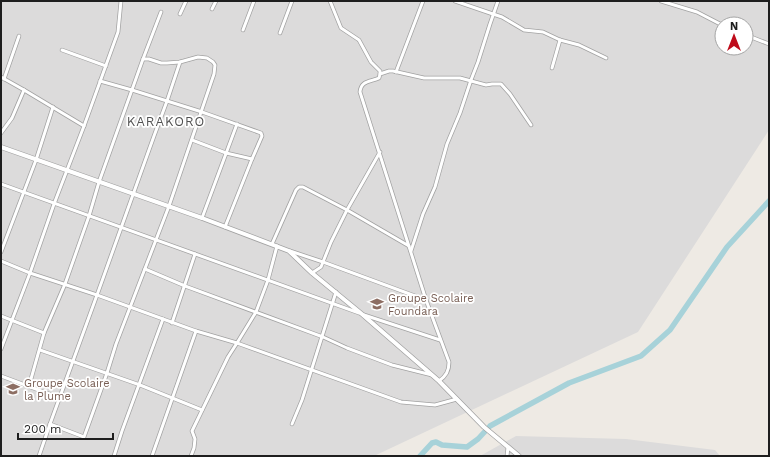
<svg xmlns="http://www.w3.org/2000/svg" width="770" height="457" font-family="'Work Sans',sans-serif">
<rect width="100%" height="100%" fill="#eeeae4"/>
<g fill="#dcdbdb" fill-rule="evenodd">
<path d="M 1,1 L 769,1 L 769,130 L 638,332 L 374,456 L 1,456 ZM 722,24 L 746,24 L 746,48 L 722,48 Z"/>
<polygon points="516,436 626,439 715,450 720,456 480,456"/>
</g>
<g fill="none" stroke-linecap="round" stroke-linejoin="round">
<polyline stroke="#a7d2d9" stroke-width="5.5" points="420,456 432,443 436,442 442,445 467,447 478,439 490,426 569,383 641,356 670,330 727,247 769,201"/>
<g stroke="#a2a2a2" stroke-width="4.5">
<g id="minor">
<polyline points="330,1 341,28 359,40 371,62 380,71 380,74"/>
<polyline points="455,1 493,14 502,17 524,30 543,32 560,40 579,45 606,58"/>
<polyline points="661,1 697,12 722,25"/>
<polyline points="212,9 216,1"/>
<polyline points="180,14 186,1"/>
<polyline points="243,30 254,1"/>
<polyline points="280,33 292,1"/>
<polyline points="746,35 769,44"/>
<polyline points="62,50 106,66"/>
<polyline points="552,68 560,40"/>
<polyline points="396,72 423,1"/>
<polyline points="1,77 24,90 84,126"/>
<polyline points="4,79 19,36"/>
<polyline points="100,81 132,90 202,112 261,133 262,136 252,159 225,227"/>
<polyline points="1,133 12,118 24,90"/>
<polyline points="192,140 226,153 252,159"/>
<polyline points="1,184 359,313"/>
<polyline points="202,218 237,124"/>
<polyline points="272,244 296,190 299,187 303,187 347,210 409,246"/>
<polyline points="290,251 323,262 426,300"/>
<polyline points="411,251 423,214 435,187 447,144 460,113 471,80 478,62 490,24 498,1"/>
<polyline points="1,252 36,160 53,107"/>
<polyline points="1,261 30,273 97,295 196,331 237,343 401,402 435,405 457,399"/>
<polyline points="145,269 185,286 323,337 347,348 392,365 432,375"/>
<polyline points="312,273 321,267 331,242 347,210 380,152"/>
<polyline points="364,315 440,340"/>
<polyline points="1,316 44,333"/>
<polyline points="172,323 195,254"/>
<polyline points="1,349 30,273 54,204 84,126 118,32 121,1"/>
<polyline points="40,350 140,385 202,410"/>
<polyline points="1,376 60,398"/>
<path d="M 439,381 C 446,376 449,371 449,362 L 426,300 L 360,92 C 361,80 371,82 379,78 L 380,74 L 389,71 L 393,71 L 424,78 L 460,78 L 486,85 L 492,84 L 501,84 L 510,94 L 531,125"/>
<polyline points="29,386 44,333 65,284 89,216 99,182 143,59 161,12"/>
<polyline points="50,424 84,437 107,373 116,344 169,206 214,74 215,65 213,62 207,58 198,57 180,62 167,63 161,63 149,59 143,59"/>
<polyline points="292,424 302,400 336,292"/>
<polyline points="39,456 50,424 97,295 154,136 167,101 180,62"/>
<polyline points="114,456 122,431 163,319"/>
<polyline points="152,456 196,331"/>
<polyline points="191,456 194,448 195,439 192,431 228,357 237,343 256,312 268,280 277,246"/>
<polyline points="507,456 508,447"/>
</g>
</g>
<g stroke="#a2a2a2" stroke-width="5.5">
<polyline id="tertiary" points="1,147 202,218 289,251 312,273 363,315 439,381 484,427 519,456"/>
</g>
<use href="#minor" stroke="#fff" stroke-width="3"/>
<use href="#tertiary" stroke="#fff" stroke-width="4"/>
</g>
<defs>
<g id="school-bare" transform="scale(1.08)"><path d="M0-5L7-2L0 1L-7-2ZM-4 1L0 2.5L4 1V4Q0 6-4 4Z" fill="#8d6e63" stroke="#fff" stroke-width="2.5" paint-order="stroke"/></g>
</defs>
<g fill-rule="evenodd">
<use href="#school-bare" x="377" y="304"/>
<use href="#school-bare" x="13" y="389"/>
</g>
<g text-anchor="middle" stroke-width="3.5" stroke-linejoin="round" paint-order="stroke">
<g font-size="11" fill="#785e54" stroke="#fff" text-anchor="start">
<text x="388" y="302">Groupe Scolaire<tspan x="388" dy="13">Foundara</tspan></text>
<text x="24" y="387">Groupe Scolaire<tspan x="24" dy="13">la Plume</tspan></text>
</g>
<g font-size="13" letter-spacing="1" fill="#515151" stroke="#fff">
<text x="166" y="126">KARAKORO</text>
</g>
</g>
<rect width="770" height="457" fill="none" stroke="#1e1e1e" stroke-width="4"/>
<g transform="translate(734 36)"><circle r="19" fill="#ffffff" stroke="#a5a5a5"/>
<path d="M0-3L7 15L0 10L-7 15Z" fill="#bf0c1b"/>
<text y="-6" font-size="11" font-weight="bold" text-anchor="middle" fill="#1e1e1e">N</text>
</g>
<path d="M18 433v6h95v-6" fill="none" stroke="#1e1e1e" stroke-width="2"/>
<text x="24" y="433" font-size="12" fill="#1e1e1e" stroke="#ffffff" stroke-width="3" paint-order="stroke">200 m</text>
</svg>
